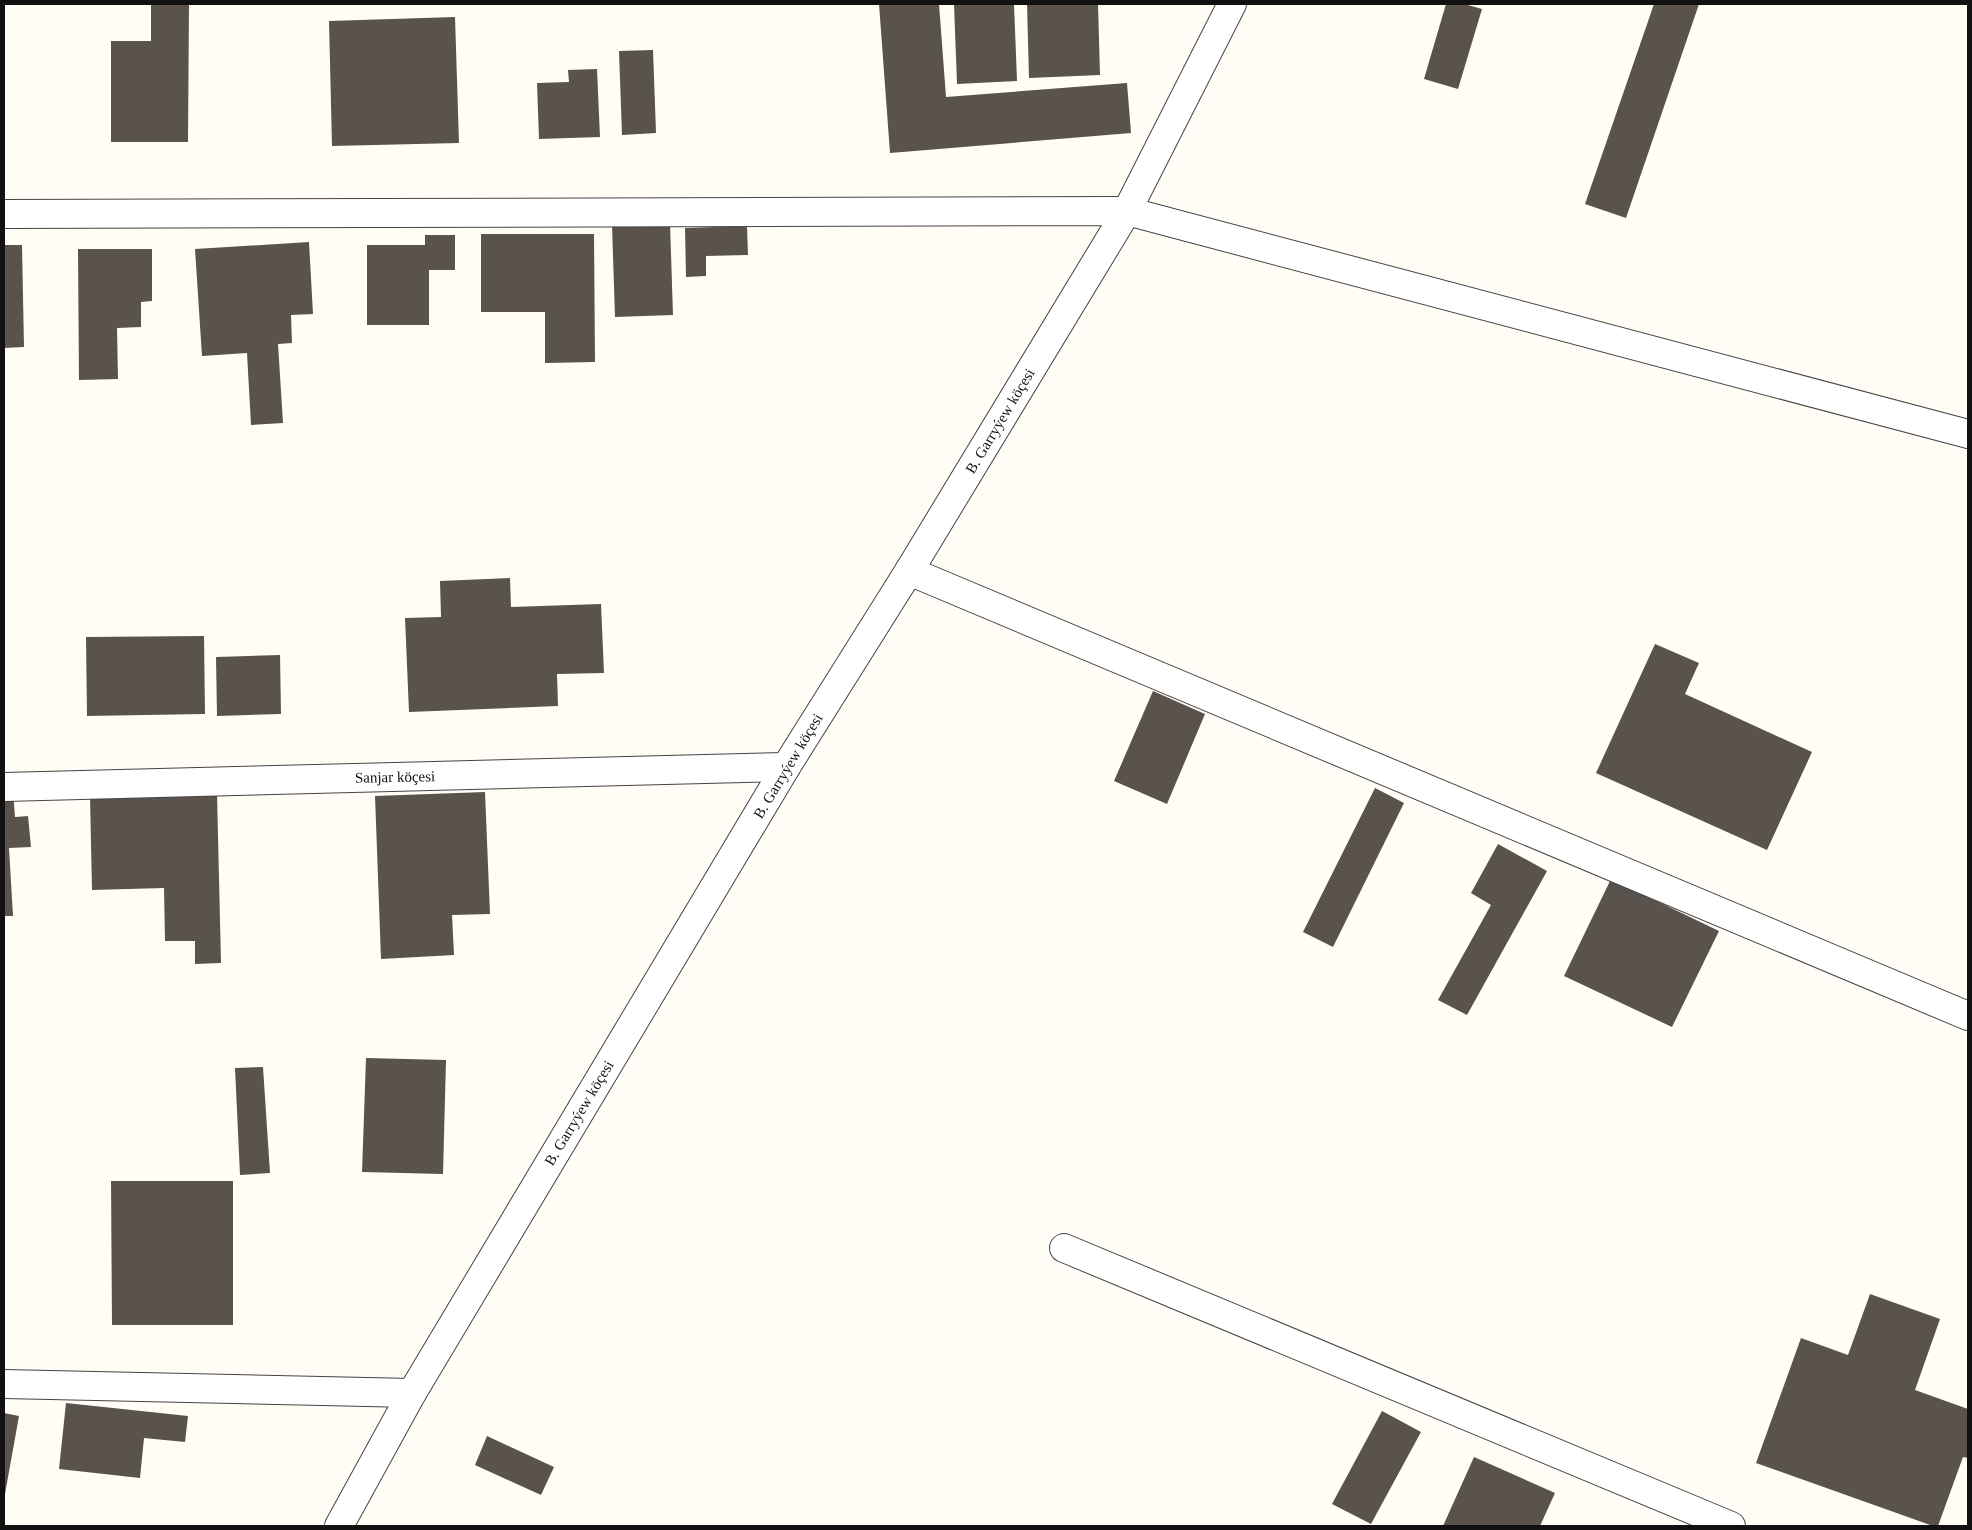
<svg xmlns="http://www.w3.org/2000/svg" width="1972" height="1530" font-family="'Times New Roman',serif">
<rect width="100%" height="100%" fill="#fffdf5"/>
<g fill="#5a524d">
<polygon points="151,4 189,4 188,142 111,142 111,41 151,41"/>
<polygon points="879,4 939,4 946,97 1127,83 1131,133 890,153"/>
<polygon points="954,4 1014,4 1017,81 957,84"/>
<polygon points="1027,4 1098,4 1100,75 1029,78"/>
<polygon points="1446,4 1464,4 1482,9 1458,89 1424,79"/>
<polygon points="1654,4 1699,4 1626,218 1585,204"/>
<polygon points="455,17 459,143 332,146 329,21"/>
<polygon points="653,50 656,133 622,135 619,51"/>
<polygon points="597,69 600,137 539,139 537,83 569,82 568,70"/>
<polygon points="670,223 673,315 615,317 612,225"/>
<polygon points="747,226 748,255 706,256 706,276 686,277 685,228"/>
<polygon points="481,234 594,234 595,362 545,363 545,312 481,312"/>
<polygon points="425,235 455,235 455,270 429,270 429,325 367,325 367,245 425,245"/>
<polygon points="309,242 313,314 291,315 292,343 278,344 283,423 251,425 247,353 202,356 195,249"/>
<polygon points="4,245 22,245 24,347 4,348"/>
<polygon points="78,249 152,249 152,301 141,302 141,327 117,328 118,379 79,380"/>
<polygon points="510,578 511,607 601,604 604,673 557,674 558,706 409,712 405,618 441,617 440,581"/>
<polygon points="204,636 205,714 87,716 86,637"/>
<polygon points="1655,644 1699,663 1685,694 1812,752 1767,850 1596,773"/>
<polygon points="280,655 281,714 217,716 216,657"/>
<polygon points="1153,691 1205,714 1167,804 1114,781"/>
<polygon points="1375,788 1404,803 1333,947 1303,932"/>
<polygon points="13,791 15,817 28,816 31,847 9,848 13,916 4,916 4,792"/>
<polygon points="485,792 490,914 452,915 454,955 381,959 375,796"/>
<polygon points="217,793 221,963 195,964 195,941 165,941 164,888 92,890 90,796"/>
<polygon points="1498,844 1547,871 1467,1015 1438,1000 1491,905 1471,893"/>
<polygon points="1611,879 1719,931 1672,1027 1564,976"/>
<polygon points="366,1058 446,1060 443,1174 362,1172"/>
<polygon points="263,1067 270,1173 240,1175 235,1068"/>
<polygon points="111,1181 233,1181 233,1325 112,1325"/>
<polygon points="1870,1294 1940,1319 1915,1390 1968,1409 1968,1458 1963,1457 1938,1526 1933,1526 1756,1463 1801,1338 1848,1355"/>
<polygon points="66,1403 188,1416 185,1442 144,1438 140,1478 59,1469"/>
<polygon points="1382,1411 1421,1432 1371,1524 1332,1504"/>
<polygon points="4,1413 19,1416 5,1494 4,1494"/>
<polygon points="487,1436 554,1467 541,1495 475,1465"/>
<polygon points="1474,1457 1555,1493 1540,1526 1443,1526"/>
</g>
<g fill="none" stroke-linecap="round" stroke-linejoin="round">
<g stroke="#444" stroke-width="30">
<g id="minor">
<polyline points="4,214 1127,211 1968,434"/>
<polyline points="909,571 1968,1016"/>
<polyline points="4,787 786,767"/>
<polyline points="1064,1248 1731,1526"/>
<polyline points="4,1384 412,1393"/>
<polyline points="339,1526 412,1393 786,767 909,571 1127,211 1232,4"/>
</g>
</g>
<use href="#minor" stroke="#fff" stroke-width="28"/>
</g>
<g text-anchor="middle" stroke-width="5" stroke-linejoin="round" paint-order="stroke">
<g font-size="15" fill="#111" stroke="#fff">
<text transform="translate(1000 421) rotate(-59)" y="5">B. Garryýew köçesi</text>
<text transform="translate(788 766) rotate(-59)" y="5">B. Garryýew köçesi</text>
<text transform="translate(395 777) rotate(-1)" y="5">Sanjar köçesi</text>
<text transform="translate(579 1113) rotate(-59)" y="5">B. Garryýew köçesi</text>
</g>
</g>
<rect width="1972" height="1530" fill="none" stroke="#111111" stroke-width="10"/>
</svg>
